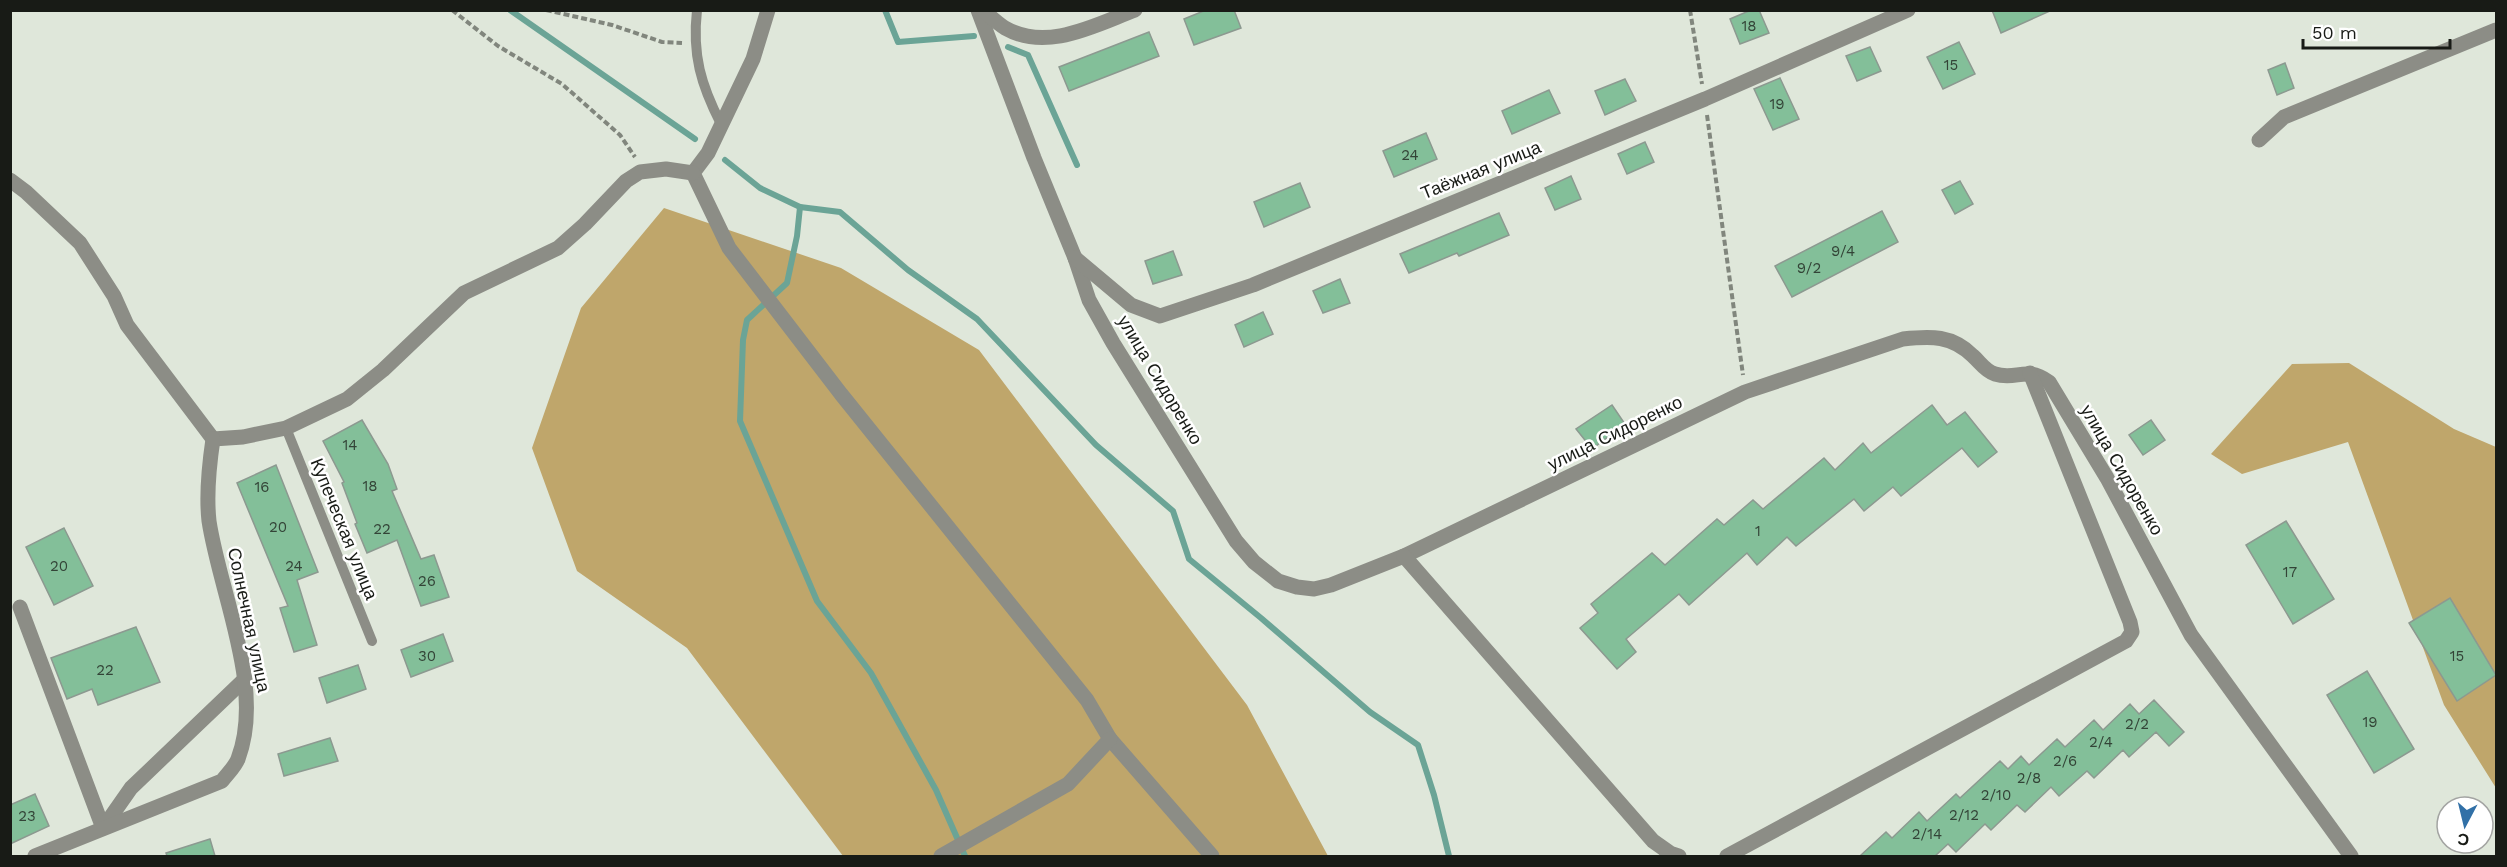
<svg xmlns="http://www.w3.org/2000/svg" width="2507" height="867" font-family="'Work Sans',sans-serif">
<rect width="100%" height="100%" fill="#dfe7da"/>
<g fill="#bfa66b">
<polygon points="664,208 841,268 979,350 1247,705 1328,856 843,856 687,648 577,571 532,448 581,308"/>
<polygon points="2349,363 2454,429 2496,447 2496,788 2444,705 2348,442 2242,474 2211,454 2292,364"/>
</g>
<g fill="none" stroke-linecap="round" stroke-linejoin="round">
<g stroke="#6ba496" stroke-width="6">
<polyline points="510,10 695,139"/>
<polyline points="885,10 898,42 974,36"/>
<polyline points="1008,47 1028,55 1077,165"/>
<polyline points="725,160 760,188 800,207 840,212 908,270 977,319 1096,445 1173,511 1189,559 1261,618 1370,712 1418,745 1434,795 1449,856"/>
<polyline points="800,207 797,236 787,283 747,320 743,340 740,421 817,601 871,673 936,790 965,856"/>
</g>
</g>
<g fill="#83bf99" stroke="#8c9990" stroke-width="1.5">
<polygon points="1206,10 1234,10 1241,28 1194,45 1184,19"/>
<polygon points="1751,10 1759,10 1769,33 1740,44 1730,19"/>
<polygon points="1992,10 2052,10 2001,33"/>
<polygon points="1149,32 1159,56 1069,91 1059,67"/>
<polygon points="1959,42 1975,74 1943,89 1927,57"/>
<polygon points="1870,47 1881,71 1857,81 1846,56"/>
<polygon points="2285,63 2294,88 2277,95 2268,70"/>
<polygon points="1780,78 1799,119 1773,130 1754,89"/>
<polygon points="1625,79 1636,101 1605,115 1595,91"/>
<polygon points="1549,90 1560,113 1512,134 1502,111"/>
<polygon points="1426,133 1437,159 1394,177 1383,151"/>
<polygon points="1645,142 1654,162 1627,174 1618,154"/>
<polygon points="1571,176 1581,199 1555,210 1545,188"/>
<polygon points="1960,181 1973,204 1955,214 1942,190"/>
<polygon points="1300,183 1310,207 1264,227 1254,202"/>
<polygon points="1882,211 1898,242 1792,297 1775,266"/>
<polygon points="1499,213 1509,235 1459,256 1457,253 1409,273 1400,254"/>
<polygon points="1173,251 1182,275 1153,284 1145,261"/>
<polygon points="1340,279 1350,303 1323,313 1313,291"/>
<polygon points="1263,312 1273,334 1244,347 1235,325"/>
<polygon points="1612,405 1625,424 1592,449 1576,429"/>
<polygon points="1932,405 1947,425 1965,412 1997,452 1978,467 1962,448 1901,496 1893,487 1864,511 1854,499 1796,546 1787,537 1757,565 1747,553 1689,605 1679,594 1626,639 1636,652 1617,669 1580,628 1598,613 1591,604 1652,553 1665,565 1717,519 1724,525 1753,500 1763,509 1824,458 1835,470 1863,443 1871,453"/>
<polygon points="362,420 388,464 397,489 392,491 421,559 434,555 449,597 421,606 397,540 367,553 355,524 357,523 342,483 344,482 323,441"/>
<polygon points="2151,420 2165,440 2143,455 2129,435"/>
<polygon points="276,465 318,572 297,580 317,645 294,652 280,608 288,606 237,483"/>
<polygon points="2286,521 2334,599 2293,624 2246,545"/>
<polygon points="64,528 93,586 54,605 26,547"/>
<polygon points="2450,598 2496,675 2457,701 2409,623"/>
<polygon points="136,627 160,682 98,705 92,689 67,699 51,658"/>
<polygon points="443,634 453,661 411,677 401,650"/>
<polygon points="358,665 366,689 327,703 319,678"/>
<polygon points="2367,671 2414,749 2374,773 2327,695"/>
<polygon points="2154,700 2184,732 2169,746 2156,732 2129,757 2123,750 2094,778 2087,771 2059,796 2051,787 2025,812 2017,805 1991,830 1985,824 1956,852 1948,844 1935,856 1860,856 1886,832 1892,838 1919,812 1927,821 1956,794 1960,798 2000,761 2008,769 2021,756 2029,765 2057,739 2065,747 2094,720 2103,730 2130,704 2139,714"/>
<polygon points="330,738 338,761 284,776 278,754"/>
<polygon points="35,794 49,826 10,844 10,805"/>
<polygon points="210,839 215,856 167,856 166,853"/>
</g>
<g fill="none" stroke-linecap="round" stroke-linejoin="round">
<g stroke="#81867d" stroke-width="4" stroke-dasharray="6 3" stroke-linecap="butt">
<polyline points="452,10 498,46 562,84 620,135 635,157"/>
<polyline points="546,10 612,25 662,42 682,43"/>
<polyline points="1690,10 1702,84"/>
<polyline points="1707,115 1743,375"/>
</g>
<g stroke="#8c8d86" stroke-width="10">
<path d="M 697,10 C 692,55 701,85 721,124"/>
<polyline points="286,428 372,641"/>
</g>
<g stroke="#8c8d86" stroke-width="15">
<polyline points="768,10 753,59 708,153 693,173 729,248 841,394 1087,700 1110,739 1212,856"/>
<path d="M 978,10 L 1034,158 L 1075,258 L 1089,300 L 1113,343 L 1236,541 L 1254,562 L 1278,581 L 1297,587 L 1314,589 L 1331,585 L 1404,556 L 1745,392 L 1903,339 C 1931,336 1952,335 1973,356 C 1980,362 1985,371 1995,374 C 2017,381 2025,365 2049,382 L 2107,478 L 2191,635 L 2351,856"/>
<path d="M 983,10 C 990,16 997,23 1005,28 C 1047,52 1095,25 1135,10"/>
<polyline points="2259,140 2284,117 2496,30"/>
<polyline points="10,180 26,192 80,243 114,296 127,325 213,439"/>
<polyline points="1075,258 1131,305 1160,316 1253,285 1705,99 1908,10"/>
<polyline points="213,439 243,437 286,428 347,399 383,370 464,293 558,248 585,224 626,181 640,172 666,169 693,173"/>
<polyline points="1404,556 1653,841 1670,853 1679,856"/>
<polyline points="20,607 103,828"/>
<polyline points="103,828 131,788 245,679"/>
<path d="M 35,856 L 222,781 C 227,774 235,767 238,759 C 265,688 220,594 209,521 C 206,494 209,466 213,439"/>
<polyline points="941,856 1068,784 1110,739"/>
<polyline points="1727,856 2126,641 2132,632 2130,622 2030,373"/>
</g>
</g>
<g text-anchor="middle" stroke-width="5" stroke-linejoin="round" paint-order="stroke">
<g font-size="15" fill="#334437">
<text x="1749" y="31">18</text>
<text x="1951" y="70">15</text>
<text x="1777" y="109">19</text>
<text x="1410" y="160">24</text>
<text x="1843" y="256">9/4</text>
<text x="1809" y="273">9/2</text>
<text x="350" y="450">14</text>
<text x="370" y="491">18</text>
<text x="262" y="492">16</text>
<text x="278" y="532">20</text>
<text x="382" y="534">22</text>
<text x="1758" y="536">1</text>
<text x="59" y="571">20</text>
<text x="294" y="571">24</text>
<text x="2290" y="577">17</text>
<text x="427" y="586">26</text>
<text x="427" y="661">30</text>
<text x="2457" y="661">15</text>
<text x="105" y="675">22</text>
<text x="2370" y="727">19</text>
<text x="2137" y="729">2/2</text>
<text x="2101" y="747">2/4</text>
<text x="2065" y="766">2/6</text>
<text x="2029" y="783">2/8</text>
<text x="1996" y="800">2/10</text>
<text x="1964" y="820">2/12</text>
<text x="27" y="821">23</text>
<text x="1927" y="839">2/14</text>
</g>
<g font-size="18" fill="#181b16" stroke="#fff">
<text transform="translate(1481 170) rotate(-22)" y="6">Таёжная улица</text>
<text transform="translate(1160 380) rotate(59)" y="6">улица Сидоренко</text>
<text transform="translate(1615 433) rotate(-26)" y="6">улица Сидоренко</text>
<text transform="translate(2122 470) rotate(60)" y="6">улица Сидоренко</text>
<text transform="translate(344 529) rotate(68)" y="6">Купеческая улица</text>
<text transform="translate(249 620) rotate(78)" y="6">Солнечная улица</text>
</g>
</g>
<rect width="2507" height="867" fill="none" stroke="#181b16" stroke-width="24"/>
<g transform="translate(2465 825) rotate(187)"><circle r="28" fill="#ffffff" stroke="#a3a4a2" stroke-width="1.5"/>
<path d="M0-4.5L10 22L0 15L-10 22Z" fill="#3170a7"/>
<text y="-9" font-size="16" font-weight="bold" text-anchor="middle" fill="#181b16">С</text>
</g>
<path d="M2303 39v9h147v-9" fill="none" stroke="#181b16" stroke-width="3"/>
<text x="2312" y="39" font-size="18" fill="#181b16" stroke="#ffffff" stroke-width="4.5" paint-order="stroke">50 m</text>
</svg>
